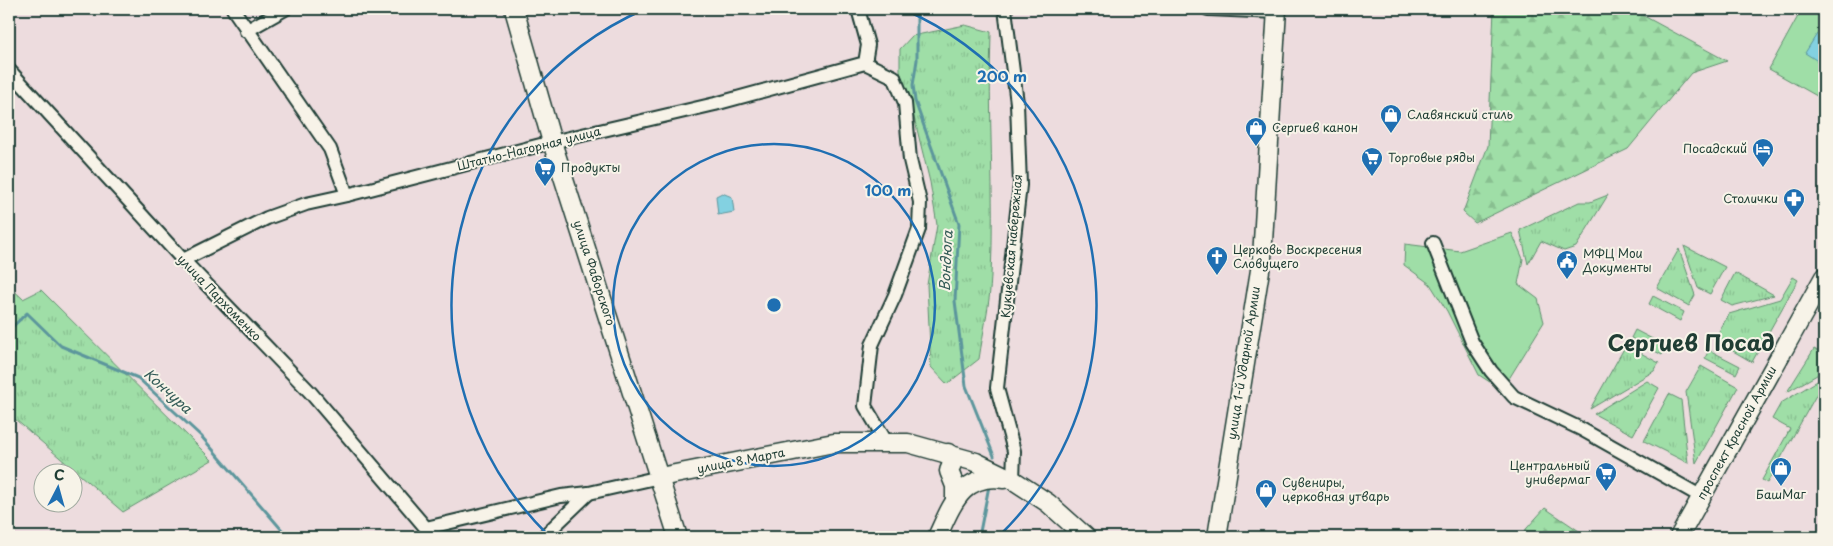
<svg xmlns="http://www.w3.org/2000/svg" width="1833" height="546" font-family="'Playpen Sans',sans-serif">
<defs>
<pattern id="grass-tufts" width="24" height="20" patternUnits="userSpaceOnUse" patternTransform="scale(1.25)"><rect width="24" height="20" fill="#9fdea7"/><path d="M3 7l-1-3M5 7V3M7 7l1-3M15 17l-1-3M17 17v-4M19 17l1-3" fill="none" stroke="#88bf90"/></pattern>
<pattern id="forest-firs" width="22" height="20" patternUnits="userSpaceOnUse" patternTransform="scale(1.25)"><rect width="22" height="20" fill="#9fdea7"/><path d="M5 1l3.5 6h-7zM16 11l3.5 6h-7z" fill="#88bf90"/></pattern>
</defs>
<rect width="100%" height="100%" fill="#eddcde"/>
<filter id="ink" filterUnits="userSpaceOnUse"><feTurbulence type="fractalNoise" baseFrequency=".02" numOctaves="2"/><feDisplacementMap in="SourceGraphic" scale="10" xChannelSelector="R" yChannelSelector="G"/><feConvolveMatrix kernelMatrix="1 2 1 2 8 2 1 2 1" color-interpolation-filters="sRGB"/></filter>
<g filter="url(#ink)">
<g fill="url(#grass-tufts)" stroke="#5f8e6e">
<path d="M 965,25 L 991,32 C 988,114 995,195 991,276 C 990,304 983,332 979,359 L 947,384 L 931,367 L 927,285 L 937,225 L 930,182 L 910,101 L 900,72 L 900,49 L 912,36 Z"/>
<polygon points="1608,195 1576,247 1564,251 1541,241 1528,264 1520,230 1579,202 1590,202"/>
<polygon points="1684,246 1725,267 1710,294 1698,288"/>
<polygon points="1679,249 1695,295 1689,306 1657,288"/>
<polygon points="1735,273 1774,295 1732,306 1721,300"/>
<polygon points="1793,277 1798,280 1752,362 1714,340 1729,314 1780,299"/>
<polygon points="9,286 23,299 41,290 212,460 123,512 9,414"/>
<polygon points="1653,296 1684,312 1680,321 1649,304"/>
<polygon points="1635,330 1666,346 1662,355 1631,338"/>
<polygon points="1626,345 1659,363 1654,371 1590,409"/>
<polygon points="1814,349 1824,354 1824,371 1787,392"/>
<polygon points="1709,350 1740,366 1736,374 1705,358"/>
<polygon points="1701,366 1738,387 1696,463 1686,392"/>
<polygon points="1824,377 1824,381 1767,483 1762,480 1790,429 1772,419 1781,403"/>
<polygon points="1647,381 1659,388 1633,435 1594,414"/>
<polygon points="1669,394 1681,400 1688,463 1644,441"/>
</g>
<g fill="url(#forest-firs)" stroke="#5f8e6e">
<polygon points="1494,9 1570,14 1573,9 1631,9 1727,61 1691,73 1628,149 1475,223 1463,212 1488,146"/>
<polygon points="1545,508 1588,537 1519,537"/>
</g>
<g fill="#9fdea7" stroke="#5f8e6e">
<polygon points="1802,9 1824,9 1824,100 1769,69"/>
<polygon points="1512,233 1523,259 1518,284 1538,299 1544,322 1502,390 1479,375 1447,311 1430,284 1404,265 1405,244 1460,251"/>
</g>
<g fill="#83d1e1" stroke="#5b969c">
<polygon points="1817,34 1824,38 1824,65 1805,53"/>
<polygon points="722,193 732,197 734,212 718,215 716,196"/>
</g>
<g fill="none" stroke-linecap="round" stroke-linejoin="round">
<g stroke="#5b969c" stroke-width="3">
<polyline points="917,9 917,60 913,85 915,101 959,224 955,301 966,386 994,456"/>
<polyline points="9,330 27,313 61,346 138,378 201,436 288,537"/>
<polyline points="979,537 989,486"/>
</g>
<g stroke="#1f3d34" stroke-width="16">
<g id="street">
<polyline points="233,9 330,149 347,195"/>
<polyline points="1005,9 1017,103 1020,185 997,388 1014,451 1013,480"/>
<polyline points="1208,9 1277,12"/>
<polyline points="246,31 285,9"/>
<polyline points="865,63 894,77 905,103 910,160 920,202 919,229 895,295 872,345 865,406 887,443"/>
<polyline points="9,70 183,260 310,392 426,528 561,496 589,493 660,477"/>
<polyline points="1433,243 1472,342 1491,371 1514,397 1581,429 1702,497"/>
<polyline points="183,260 267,218 306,204 347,195 552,142 715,104 865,63 868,45 858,9"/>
<polyline points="543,537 589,493"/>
</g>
</g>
<g stroke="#1f3d34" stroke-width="21">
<g id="secondary">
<polyline points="514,9 552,142 678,537"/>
<polyline points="948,453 952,464 949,471 955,486 955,499"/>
<polyline points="660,477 834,443 908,443 976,462 1013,480 1048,503 1086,537"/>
<path d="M 937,537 C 952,505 962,473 1004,479"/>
<polyline points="1217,537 1262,258 1277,9"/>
<polyline points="1679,537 1824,277"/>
</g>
</g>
<use href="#street" stroke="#f7f3e8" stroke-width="12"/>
<use href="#secondary" stroke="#f7f3e8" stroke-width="18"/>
</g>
</g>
<g fill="none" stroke="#1f6fb2" stroke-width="2.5">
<circle cx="774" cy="305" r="161"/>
<path d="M548 535A323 323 0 0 1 645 9M903 9A323 323 0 0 1 1000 535"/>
</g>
<defs>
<g id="shop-pin" transform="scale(1.125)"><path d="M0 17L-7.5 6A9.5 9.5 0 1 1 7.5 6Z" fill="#1f6fb2" stroke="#f7f3e8"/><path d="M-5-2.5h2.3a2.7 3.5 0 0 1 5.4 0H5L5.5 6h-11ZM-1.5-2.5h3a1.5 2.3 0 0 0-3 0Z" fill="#fff"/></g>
<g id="hotel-pin" transform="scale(1.125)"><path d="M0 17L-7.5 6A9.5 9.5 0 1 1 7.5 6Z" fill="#1f6fb2" stroke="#f7f3e8"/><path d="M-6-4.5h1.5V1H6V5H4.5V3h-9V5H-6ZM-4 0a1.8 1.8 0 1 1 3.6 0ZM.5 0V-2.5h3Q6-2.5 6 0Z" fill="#fff"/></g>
<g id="supermarket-pin" transform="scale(1.125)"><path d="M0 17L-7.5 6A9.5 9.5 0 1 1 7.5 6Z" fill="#1f6fb2" stroke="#f7f3e8"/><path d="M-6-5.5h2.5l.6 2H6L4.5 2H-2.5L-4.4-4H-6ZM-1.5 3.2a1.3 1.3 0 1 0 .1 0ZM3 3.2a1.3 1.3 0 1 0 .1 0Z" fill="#fff"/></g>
<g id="pharmacy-pin" transform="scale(1.125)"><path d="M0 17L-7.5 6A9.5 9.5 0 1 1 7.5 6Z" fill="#1f6fb2" stroke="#f7f3e8"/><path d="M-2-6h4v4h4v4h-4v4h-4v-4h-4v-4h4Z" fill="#fff"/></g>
<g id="church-pin" transform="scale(1.125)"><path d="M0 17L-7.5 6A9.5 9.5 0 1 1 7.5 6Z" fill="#1f6fb2" stroke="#f7f3e8"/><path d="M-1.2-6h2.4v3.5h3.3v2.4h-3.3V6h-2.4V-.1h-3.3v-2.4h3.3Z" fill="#fff"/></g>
<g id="civic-pin" transform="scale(1.125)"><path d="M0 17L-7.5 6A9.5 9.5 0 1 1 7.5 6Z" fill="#1f6fb2" stroke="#f7f3e8"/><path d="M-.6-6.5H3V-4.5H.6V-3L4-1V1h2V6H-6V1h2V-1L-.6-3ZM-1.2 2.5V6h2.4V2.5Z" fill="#fff"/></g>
</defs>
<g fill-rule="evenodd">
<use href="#shop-pin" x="1391" y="115"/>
<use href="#shop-pin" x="1256" y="128"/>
<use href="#hotel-pin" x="1763" y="149"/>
<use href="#supermarket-pin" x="1372" y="158"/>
<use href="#supermarket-pin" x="545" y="168"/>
<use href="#pharmacy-pin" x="1794" y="199"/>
<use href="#church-pin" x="1217" y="257"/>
<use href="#civic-pin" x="1567" y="261"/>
<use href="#shop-pin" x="1781" y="468"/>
<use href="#supermarket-pin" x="1606" y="473"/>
<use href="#shop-pin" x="1266" y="490"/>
</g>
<g text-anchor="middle" stroke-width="4" stroke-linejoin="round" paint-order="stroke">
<g font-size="12" fill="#1f3d34" stroke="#f7f3e8" text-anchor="start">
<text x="1407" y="119">Славянский стиль</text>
<text x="1272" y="132">Сергиев канон</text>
<text x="1747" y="153" text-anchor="end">Посадский</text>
<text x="1388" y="162">Торговые ряды</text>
<text x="561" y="172">Продукты</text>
<text x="1778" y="203" text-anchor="end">Столички</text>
<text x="1233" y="254">Церковь Воскресения<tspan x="1233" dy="14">Словущего</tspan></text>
<text x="1583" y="258">МФЦ Мои<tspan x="1583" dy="14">Документы</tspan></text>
<text x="1590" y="470" text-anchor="end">Центральный<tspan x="1590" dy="14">универмаг</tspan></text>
<text x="1282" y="487">Сувениры,<tspan x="1282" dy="14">церковная утварь</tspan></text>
<text x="1781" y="499" text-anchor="middle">БашМаг</text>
</g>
<g font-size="12" fill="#1f3d34" stroke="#f7f3e8">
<text transform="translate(529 149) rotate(-14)" y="4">Штатно-Нагорная улица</text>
<text transform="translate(1012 246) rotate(-85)" y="4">Кукуевская набережная</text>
<text transform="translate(594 273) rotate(72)" y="4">улица Фаворского</text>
<text transform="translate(219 298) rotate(46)" y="4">улица Пархоменко</text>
<text transform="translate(1244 363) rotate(-81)" y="4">улица 1-й Ударной Армии</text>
<text transform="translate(1737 433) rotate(-61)" y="4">проспект Красной Армии</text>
<text transform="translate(741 461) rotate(-11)" y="4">улица 8 Марта</text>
</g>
<g font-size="14" font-style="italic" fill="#335b57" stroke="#f7f3e8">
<text transform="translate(946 261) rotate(-87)" y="5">Вондюга</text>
<text transform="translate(168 391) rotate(42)" y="5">Кончура</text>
</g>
<g font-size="22" font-weight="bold" fill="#1f3d34" stroke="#f7f3e8">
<text x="1691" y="351">Сергиев Посад</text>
</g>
</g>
<circle cx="774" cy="305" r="8" fill="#1f6fb2" stroke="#f7f3e8" stroke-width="2.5"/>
<g font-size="15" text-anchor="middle" font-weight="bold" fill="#1f6fb2" stroke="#f7f3e8" stroke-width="4" stroke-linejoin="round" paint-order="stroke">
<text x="1002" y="82">200 m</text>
<text x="888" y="196">100 m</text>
</g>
<rect width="1833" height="546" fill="none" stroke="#f7f3e8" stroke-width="30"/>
<rect x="15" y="15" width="1803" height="516" fill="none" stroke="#1f3d34" stroke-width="2" filter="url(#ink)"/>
<g transform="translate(58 488) rotate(6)"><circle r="24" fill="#f7f3e8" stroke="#a1aaa0"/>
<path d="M0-4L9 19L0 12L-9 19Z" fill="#1f6fb2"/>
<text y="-8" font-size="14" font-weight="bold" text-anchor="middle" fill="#1f3d34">С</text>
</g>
</svg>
